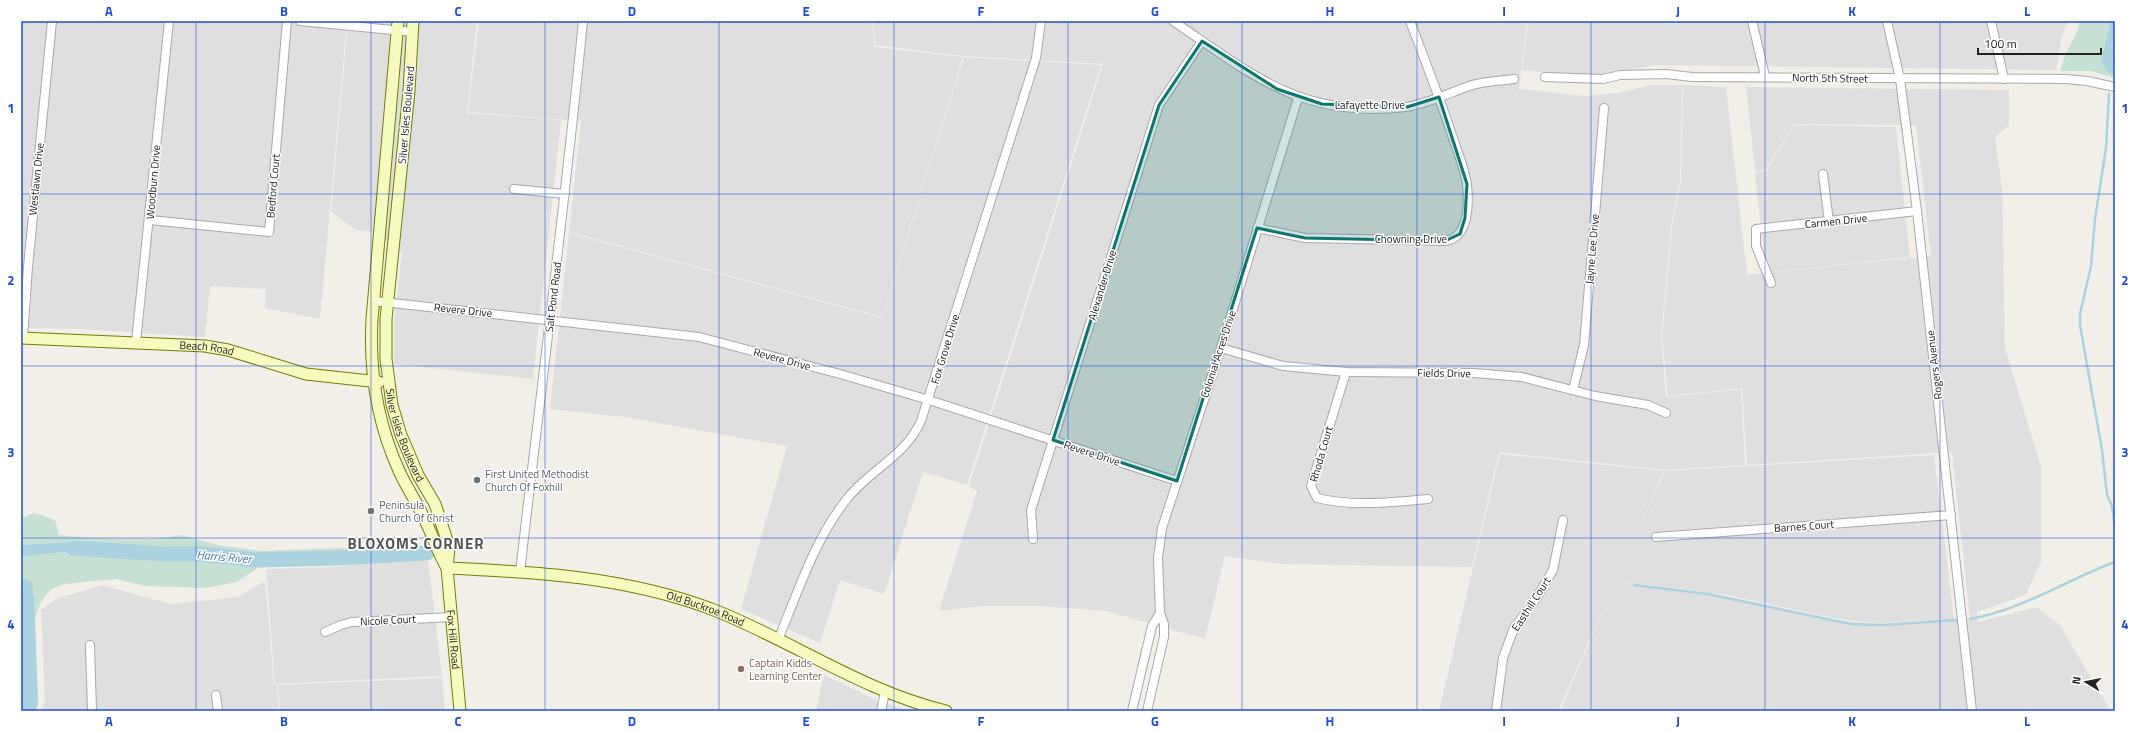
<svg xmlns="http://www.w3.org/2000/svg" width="2136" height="732" font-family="'Titillium Web',sans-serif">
<rect width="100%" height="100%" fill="#f2efe9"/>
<g fill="#e0dfdf">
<polygon points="21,21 347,21 320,319 265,308 266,289 210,286 205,337 80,329 21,328"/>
<polygon points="348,21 477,21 467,113 561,120 533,379 394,364 394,323 402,253 374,232 356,230 331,212"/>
<polygon points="479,21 873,21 874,47 963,57 882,317 569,232 581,121 468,112"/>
<polygon points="874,21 1527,21 1519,89 1585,96 1619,93 1650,85 1682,85 1680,182 1672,219 1661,336 1666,397 1741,389 1745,465 1665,470 1499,452 1472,567 1280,564 1225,556 1205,639 1106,611 1039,606 982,606 939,611 977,491 969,486 1103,64 964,56 875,45"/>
<polygon points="1528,21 1665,21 1676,23 1676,21 2068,21 2061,38 2057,70 1656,65 1607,74 1583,76 1522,70"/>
<polygon points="964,57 1101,65 967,485 923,472 884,594 840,580 820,643 741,609 787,446 625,417 550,409 569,233 882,318"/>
<polygon points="1683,85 1726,87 1747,275 1931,256 1916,125 1794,124 1765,170 1755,171 1746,87 2009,90 2009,125 1995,137 2002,189 2005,348 2041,467 2041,562 2026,595 1977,612 1978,622 2036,607 2059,624 2111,711 1560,711 1614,585 1558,711 1439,711 1500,454 1664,471 1621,569 1665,471 1934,455 1954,619 1876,623 1838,619 1727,595 1616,581 1727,597 1838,620 1876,624 1970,619 1952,452 1747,465 1742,388 1668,396 1662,336 1673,219 1681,182"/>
<polygon points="1794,125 1896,127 1910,257 1766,273 1755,172 1766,171"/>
<polygon points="391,558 428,560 442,676 275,684 266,569 340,567"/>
<polygon points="265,581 274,684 277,685 279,711 41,711 45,701 41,610 56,599 102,585 171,604 238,597"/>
<polygon points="824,675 878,701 908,711 816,711"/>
<polygon points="442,678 445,711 280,711 278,685"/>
</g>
<g fill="#c6e0d4">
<path d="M 2080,21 L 2111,21 C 2110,28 2101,59 2102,62 C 2103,66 2107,70 2108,73 L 2115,75 L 2115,78 L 2091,71 L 2060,71 L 2066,53 L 2077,32 Z"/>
<polygon points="34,513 55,520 59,535 88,538 154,539 182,535 217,545 261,551 342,548 379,552 421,548 426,557 412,561 397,559 354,565 260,566 237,582 206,588 145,586 116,579 64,584 50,590 41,602 35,618 38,704 35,711 21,711 21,557 63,552 90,552 86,544 68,542 21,545 21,518"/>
</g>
<g fill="#aad3df">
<polygon points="2111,21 2115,21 2115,75 2108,73 2101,61"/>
<polygon points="68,542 86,544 93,549 90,552 63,552 21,557 21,545"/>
<polygon points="21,578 32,582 34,597 38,704 35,711 21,711"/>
</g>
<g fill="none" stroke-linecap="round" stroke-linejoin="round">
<g stroke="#aad3df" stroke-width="2.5">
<polyline points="2109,94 2106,148 2095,219 2091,266 2080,314 2080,325 2102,450 2107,495 2112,506 2115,527"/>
<polyline points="1634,585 1708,594 1851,624 1883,625 1956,620"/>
<path d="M 1970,619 C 2022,610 2066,580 2115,562"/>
</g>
<polyline stroke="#aad3df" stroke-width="15" points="73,548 164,554 201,554 256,560 337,558 427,553"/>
<g stroke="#a9a9a9" stroke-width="10">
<g id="street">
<polyline points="300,21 413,32"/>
<path d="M 1173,21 C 1253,75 1301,119 1406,107 C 1427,104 1449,93 1469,86 C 1483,81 1500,81 1514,79"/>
<polyline points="1752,21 1765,76"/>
<polyline points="1887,21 1900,79 1917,211 1972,711"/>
<polyline points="1991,21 2004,79"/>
<polyline points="1545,77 1603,79 1620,75 1666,74 1692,77 2066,79 2087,81 2115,87"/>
<polyline points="1823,174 1829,222"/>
<polyline points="514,189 565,194"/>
<polyline points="150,220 269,232 287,21"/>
<path d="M 1257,228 L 1305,238 L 1445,241 C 1469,238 1469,204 1467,185 C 1465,169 1458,153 1453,138 C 1440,99 1425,60 1410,21"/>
<polyline points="1771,283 1756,246 1756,229 1917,211"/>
<polyline points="374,301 699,337 840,374 929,400 1177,481"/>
<polyline points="23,338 28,267 52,21"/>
<polyline points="136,342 169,21"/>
<polyline points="1221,348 1283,366 1346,372 1474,373 1522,377 1595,396 1648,405 1666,413"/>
<path d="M 1346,372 L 1311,486 L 1317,498 C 1353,507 1391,502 1428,499"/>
<polyline points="1573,390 1584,345 1604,108"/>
<polyline points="1656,537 1951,515"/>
<polyline points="1033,539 1031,510 1159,105 1202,41"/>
<path d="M 520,572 C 541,389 565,205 583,21"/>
<polyline points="325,632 341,625 352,622 452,617"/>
<path d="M 778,640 C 798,592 814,541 846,500 C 869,470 905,457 921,421 L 1036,58 L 1041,21"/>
<polyline points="90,645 92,711"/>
<polyline points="216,695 218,711"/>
<polyline points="881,711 885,692"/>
<polyline points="1132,711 1152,626 1160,613"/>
<polyline points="1147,711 1164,637 1164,624 1160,613 1158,558 1162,528 1221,348 1298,98"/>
<polyline points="1496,711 1503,658 1514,628 1535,600 1553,570 1563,520"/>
</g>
</g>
<g stroke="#707d05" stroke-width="13">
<g id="secondary">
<path d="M 398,21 L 372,319 C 369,373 377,423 400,473 C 407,488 416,501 423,516 C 432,533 437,551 447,568"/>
<path id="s1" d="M 413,21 L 409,91 L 386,319 L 386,359 L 392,405 L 401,435 L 418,475 L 435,504 L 445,534 L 449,548 L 447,568 L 460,711"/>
<path id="s2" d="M 21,338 L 205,346 L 228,350 L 306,374 L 379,382"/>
<path id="s3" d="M 447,568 C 538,572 628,577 714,610 C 793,641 862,691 946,711"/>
</g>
</g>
<use href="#street" stroke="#fff" stroke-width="8"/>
<use href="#secondary" stroke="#f7fabf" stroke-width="11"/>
</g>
<path fill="#0f766e" fill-opacity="0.2" stroke="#0f766e" stroke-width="3" stroke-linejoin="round" d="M 1202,41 L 1277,89 L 1322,104 L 1407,107 L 1439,97 L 1467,184 L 1465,218 L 1460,234 L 1445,241 L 1305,238 L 1257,228 L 1177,481 L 1053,440 L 1159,105 Z"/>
<path fill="none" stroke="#1d4ed8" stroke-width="1" stroke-opacity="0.55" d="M 196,21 L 196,711M 371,21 L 371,711M 545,21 L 545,711M 719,21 L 719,711M 894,21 L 894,711M 1068,21 L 1068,711M 1242,21 L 1242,711M 1417,21 L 1417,711M 1591,21 L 1591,711M 1765,21 L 1765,711M 1940,21 L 1940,711M 21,194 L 2115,194M 21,366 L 2115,366M 21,538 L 2115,538"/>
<g fill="#6b7280" stroke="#fff" stroke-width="1.5">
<circle cx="477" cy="480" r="4"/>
<circle cx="371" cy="511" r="4"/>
</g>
<circle fill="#8d6e63" stroke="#fff" stroke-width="1.5" cx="741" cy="669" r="4"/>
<g text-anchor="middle" stroke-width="3" stroke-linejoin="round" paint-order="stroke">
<g font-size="11" fill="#222" stroke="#fff">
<text transform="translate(1830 78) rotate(1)" y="4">North 5th Street</text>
<text x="1370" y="109">Lafayette Drive</text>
<text transform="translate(406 115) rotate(-85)" y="4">Silver Isles Boulevard</text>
<text transform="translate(36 179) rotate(-84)" y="4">Westlawn Drive</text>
<text transform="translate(153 182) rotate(-85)" y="4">Woodburn Drive</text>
<text transform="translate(273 186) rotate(-85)" y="4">Bedford Court</text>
<text transform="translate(1836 221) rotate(-6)" y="4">Carmen Drive</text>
<text x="1411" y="243">Chowning Drive</text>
<text transform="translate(1592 249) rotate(-85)" y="4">Jayne Lee Drive</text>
<text transform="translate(1102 285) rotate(-73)" y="4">Alexander Drive</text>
<text transform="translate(553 297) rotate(-83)" y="4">Salt Pond Road</text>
<text transform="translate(463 310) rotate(6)" y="4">Revere Drive</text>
<text dy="4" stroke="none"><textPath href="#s2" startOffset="186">Beach Road</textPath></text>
<text transform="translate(945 349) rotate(-73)" y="4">Fox Grove Drive</text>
<text transform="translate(1218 354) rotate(-72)" y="4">Colonial Acres Drive</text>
<text transform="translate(782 359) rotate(15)" y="4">Revere Drive</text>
<text transform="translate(1934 365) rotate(-97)" y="4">Rogers Avenue</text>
<text transform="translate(1444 373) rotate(1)" y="4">Fields Drive</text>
<text dy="4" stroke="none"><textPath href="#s1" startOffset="418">Silver Isles Boulevard</textPath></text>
<text transform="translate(1092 453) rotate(18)" y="4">Revere Drive</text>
<text transform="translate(1321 454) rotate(-74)" y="4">Rhoda Court</text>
<text transform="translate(1804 526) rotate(-4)" y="4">Barnes Court</text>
<text transform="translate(1531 604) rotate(-57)" y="4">Easthill Court</text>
<text dy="4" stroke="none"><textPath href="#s3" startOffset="263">Old Buckroe Road</textPath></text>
<text transform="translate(388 620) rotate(-3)" y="4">Nicole Court</text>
<text dy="4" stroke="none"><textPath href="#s1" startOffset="632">Fox Hill Road</textPath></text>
</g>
<g font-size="11" fill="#5b616d" stroke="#fff" text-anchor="start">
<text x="485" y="478">First United Methodist<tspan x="485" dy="13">Church Of Foxhill</tspan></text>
<text x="379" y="509">Peninsula<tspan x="379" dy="13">Church Of Christ</tspan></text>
</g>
<g font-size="11" fill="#785e54" stroke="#fff" text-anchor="start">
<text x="749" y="667">Captain Kidds<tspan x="749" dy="13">Learning Center</tspan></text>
</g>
<g font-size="12" font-style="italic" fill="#4a7aab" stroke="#fff">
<text transform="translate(224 557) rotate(5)" y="4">Harris River</text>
</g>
<g font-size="15" font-weight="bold" letter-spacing="1" fill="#555" stroke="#fff">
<text x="416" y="549">BLOXOMS CORNER</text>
</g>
</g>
<rect width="2136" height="732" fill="none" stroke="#ffffff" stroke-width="44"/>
<g transform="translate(2086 682) rotate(280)" stroke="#ffffff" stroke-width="3" paint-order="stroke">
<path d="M0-3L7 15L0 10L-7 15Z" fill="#222222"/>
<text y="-6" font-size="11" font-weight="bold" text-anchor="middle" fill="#222222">N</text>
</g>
<path d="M1978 48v6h123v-6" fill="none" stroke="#222222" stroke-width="2"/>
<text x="1984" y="48" font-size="12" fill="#222222" stroke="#ffffff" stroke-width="3" paint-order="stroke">100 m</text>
<rect x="22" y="22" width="2092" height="688" fill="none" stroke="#1d4ed8" stroke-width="1.5"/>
<g font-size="13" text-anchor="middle" font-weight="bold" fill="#1d4ed8">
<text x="109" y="16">A</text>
<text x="284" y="16">B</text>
<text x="458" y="16">C</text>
<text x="632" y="16">D</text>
<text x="806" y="16">E</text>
<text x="981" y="16">F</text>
<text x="1155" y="16">G</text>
<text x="1330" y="16">H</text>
<text x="1504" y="16">I</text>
<text x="1678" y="16">J</text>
<text x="1852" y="16">K</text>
<text x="2027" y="16">L</text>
<text x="11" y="113">1</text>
<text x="2125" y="113">1</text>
<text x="11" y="285">2</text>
<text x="2125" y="285">2</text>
<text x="11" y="457">3</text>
<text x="2125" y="457">3</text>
<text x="11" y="629">4</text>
<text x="2125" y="629">4</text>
<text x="109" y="726">A</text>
<text x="284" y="726">B</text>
<text x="458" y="726">C</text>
<text x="632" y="726">D</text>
<text x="806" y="726">E</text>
<text x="981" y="726">F</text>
<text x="1155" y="726">G</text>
<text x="1330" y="726">H</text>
<text x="1504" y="726">I</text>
<text x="1678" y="726">J</text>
<text x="1852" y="726">K</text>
<text x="2027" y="726">L</text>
</g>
</svg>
